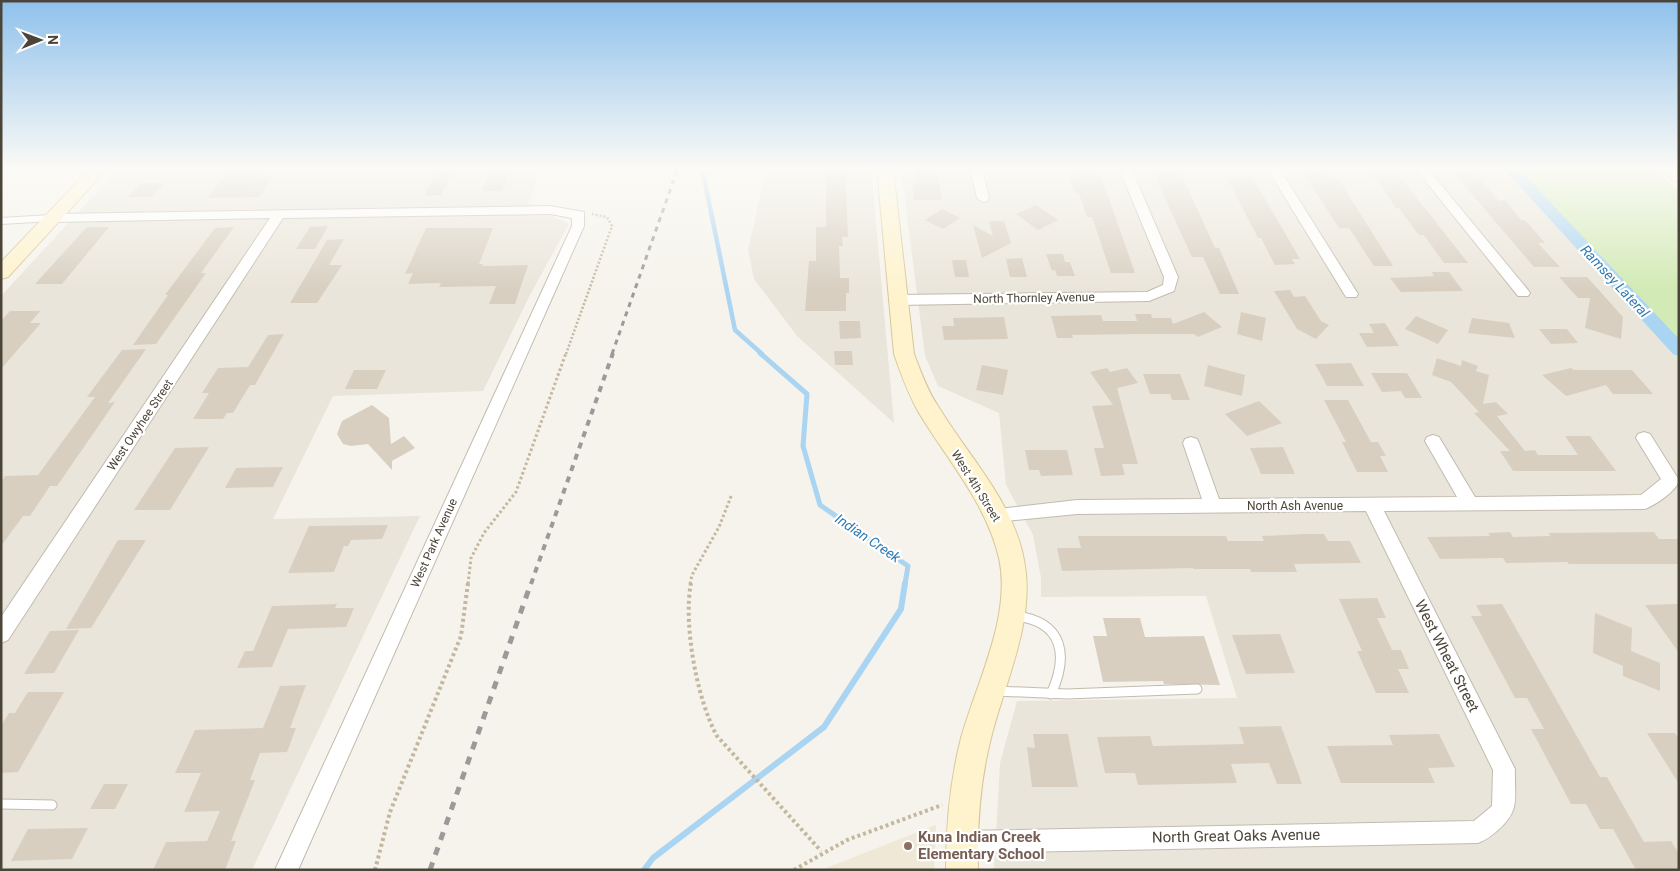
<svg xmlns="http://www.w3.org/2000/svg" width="1680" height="871" font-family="Roboto,sans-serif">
<rect width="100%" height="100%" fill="#f6f3ec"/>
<g fill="#eae5da">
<polygon points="119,168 617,168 616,172 538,175 524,216 552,216 569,224 531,293 483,391 333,396 273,519 420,516 252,870 1,870 1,296"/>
<polygon points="767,168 871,168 894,423 797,336 754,279 748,249"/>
<polygon points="901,168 1504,168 1679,359 1679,870 994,870 1000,763 1017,701 1237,698 1206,596 1041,597 1041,578 1033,535 1006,485 999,413 938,386 925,356"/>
</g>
<polygon fill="#efe8d6" points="936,825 934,870 824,870 826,868"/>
<polygon fill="#d2eab5" points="1504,168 1652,168 1679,192 1679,359"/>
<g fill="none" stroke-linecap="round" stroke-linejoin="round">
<polyline stroke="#a9d4f2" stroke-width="4.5" points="702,168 735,330 762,354"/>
<polyline stroke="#a9d4f2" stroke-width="5" points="760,353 807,394 803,446 820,505 908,566 905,584"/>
<polyline stroke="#a9d4f2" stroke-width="6" points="644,870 653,858 824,727 901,609 905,583"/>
<polygon fill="#a9d4f2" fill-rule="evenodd" points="1503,168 1518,168 1679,339 1679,356 1673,354"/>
</g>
<g fill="#d8cfc1">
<polygon points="231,168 266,168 260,177 274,176 259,197 207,198"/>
<polygon points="492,168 512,168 502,191 482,191"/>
<polygon points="826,168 845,168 848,237 842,237 843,246 839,246 840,278 849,278 849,293 846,293 846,311 805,311 809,261 816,261 816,227 826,227"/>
<polygon points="915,168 937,168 942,200 914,200 912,183 917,183"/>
<polygon points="1074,168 1092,168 1095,176 1101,176 1135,273 1111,273 1092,217 1087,217 1079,193 1075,193 1069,177 1077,177"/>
<polygon points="1369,169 1394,169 1468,263 1444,263 1424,235 1419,235 1399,208 1396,208"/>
<polygon points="1473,170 1499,201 1505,200 1521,220 1525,220 1545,243 1538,243 1560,267 1534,267 1452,171"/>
<polygon points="1302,171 1325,171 1331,178 1338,178 1393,266 1374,266 1349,228 1339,228"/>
<polygon points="436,172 453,172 441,195 424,196"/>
<polygon points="1153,172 1180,172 1215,248 1219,248 1239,294 1220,294 1203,257 1192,257"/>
<polygon points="1227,178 1253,178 1300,259 1292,259 1295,264 1275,265 1261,238 1258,238"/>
<polygon points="141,183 164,183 152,197 128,197"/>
<polygon points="1036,205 1058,220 1038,230 1016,214"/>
<polygon points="942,209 960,218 943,229 925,220"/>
<polygon points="989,221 1004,221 1011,243 982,258 973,225 993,236"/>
<polygon points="328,226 315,249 296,249 310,227"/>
<polygon points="87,227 109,227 62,284 35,284"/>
<polygon points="234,227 201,273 206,273 156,344 133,345 168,295 165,295 215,228"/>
<polygon points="426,228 493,228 479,264 483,264 482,266 528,265 515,304 489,304 496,286 439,287 441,283 408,284 413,273 405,274"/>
<polygon points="344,239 329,265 342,265 317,303 290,303 327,240"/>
<polygon points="1046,254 1063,254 1065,262 1070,262 1075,276 1057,276 1055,270 1052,271"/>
<polygon points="1022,258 1027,277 1010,277 1006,259"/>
<polygon points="952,260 966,260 969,277 955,277"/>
<polygon points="1432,272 1449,272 1463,291 1401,292 1390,278 1434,276"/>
<polygon points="1559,277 1587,277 1623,317 1621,339 1585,328 1590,298 1578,298"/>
<polygon points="1290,290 1294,297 1305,296 1321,321 1329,325 1316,339 1297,329 1274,291"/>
<polygon points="10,311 40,311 30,323 41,323 1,369 1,321"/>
<polygon points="1204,312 1222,327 1198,337 1194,334 1142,334 1072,335 1073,338 1057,338 1051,316 1101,315 1103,321 1137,321 1135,314 1151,314 1152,318 1171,318 1173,324"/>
<polygon points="1241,312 1266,318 1262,341 1237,334"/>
<polygon points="1416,316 1448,330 1438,344 1405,329"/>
<polygon points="1004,317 1008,339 944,340 942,326 954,326 953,318"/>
<polygon points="1472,318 1509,323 1515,338 1468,333"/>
<polygon points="839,321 860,321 861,338 840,339"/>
<polygon points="1385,323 1399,346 1367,347 1359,333 1374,333 1369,324"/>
<polygon points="1539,329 1567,329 1578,343 1551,344"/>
<polygon points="284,334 255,385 250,385 233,413 227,413 223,419 193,419 209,393 202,393 218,368 248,367 268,335"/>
<polygon points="146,349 108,403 115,402 57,486 50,486 30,516 23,516 1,546 1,482 5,476 38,475 95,397 87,397 122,350"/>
<polygon points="834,351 852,351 853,365 835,365"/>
<polygon points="1437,358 1461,366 1462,360 1478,366 1476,371 1489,375 1483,404 1496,402 1508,414 1497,416 1525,451 1535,450 1538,455 1578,455 1565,436 1590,436 1616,471 1513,471 1500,451 1510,451 1474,413 1479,412 1451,382 1432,375"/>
<polygon points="1351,363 1364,386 1327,386 1315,364"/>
<polygon points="982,365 1008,370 1003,395 976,390"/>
<polygon points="1208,365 1245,375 1242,396 1204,386"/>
<polygon points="1107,368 1110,372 1127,368 1138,383 1117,388 1138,464 1122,464 1125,475 1101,476 1094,448 1104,448 1092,406 1113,405 1090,372"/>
<polygon points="1571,368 1574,370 1632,370 1653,394 1613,394 1606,385 1566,396 1542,375"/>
<polygon points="354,370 386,370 377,389 345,389"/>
<polygon points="1371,373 1407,373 1422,398 1405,398 1401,391 1382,392"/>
<polygon points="1143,374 1180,374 1190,400 1172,400 1170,394 1150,394"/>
<polygon points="1324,400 1348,400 1371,442 1378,442 1386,456 1380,456 1388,472 1357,472 1342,442 1346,442"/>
<polygon points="1259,401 1282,423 1247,436 1225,414"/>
<polygon points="372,405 389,418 391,444 404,436 415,448 392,461 392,470 368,444 351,446 343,444 337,434 342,421"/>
<polygon points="209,447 170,510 134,510 175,448"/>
<polygon points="1283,447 1295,474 1261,474 1250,448"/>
<polygon points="1025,450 1067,450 1073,475 1041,476 1039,470 1029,470"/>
<polygon points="283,467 273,487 225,488 236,468"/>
<polygon points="388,525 382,539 351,540 348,546 344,546 334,572 288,573 309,526"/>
<polygon points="1510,532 1513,537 1551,536 1548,533 1654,532 1659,539 1679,539 1679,564 1569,564 1567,562 1506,563 1503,558 1440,559 1427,537 1490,536 1488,533"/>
<polygon points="1305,534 1324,534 1328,541 1350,541 1361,563 1294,564 1297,572 1251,572 1250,569 1193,569 1193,568 1062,571 1057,548 1081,548 1078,536 1226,536 1228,541 1264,541 1262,536"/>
<polygon points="118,540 146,540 91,628 66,629"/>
<polygon points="1377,598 1386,618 1377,618 1392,650 1401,650 1409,669 1398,669 1409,693 1376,693 1357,651 1362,651 1339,599"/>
<polygon points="337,604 335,608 354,608 346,627 288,629 272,667 237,668 245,651 253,651 272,606"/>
<polygon points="1502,604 1600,777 1607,777 1644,842 1671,841 1679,854 1679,870 1636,870 1613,829 1600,829 1586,804 1571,804 1531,729 1544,729 1527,698 1515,698 1471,616 1482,616 1476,605"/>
<polygon points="1679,604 1679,653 1645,605"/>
<polygon points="1595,613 1632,628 1631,651 1660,663 1660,691 1623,676 1623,666 1593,653"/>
<polygon points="1103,618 1140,618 1145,637 1204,636 1220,685 1164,684 1163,681 1103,682 1093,636 1107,636"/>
<polygon points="79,630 54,673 24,674 50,631"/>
<polygon points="1280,634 1295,673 1246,674 1232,635"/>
<polygon points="306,685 290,728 296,728 287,752 260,753 250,780 255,780 231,841 236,841 225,870 153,870 166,842 207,841 220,811 184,812 201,773 175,773 195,730 263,728 280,686"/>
<polygon points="28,692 64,692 18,772 1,773 1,726 9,713 15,713"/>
<polygon points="1281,726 1302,784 1277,784 1269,763 1231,764 1237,783 1138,785 1135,773 1105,773 1097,737 1150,736 1153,746 1244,744 1239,727"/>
<polygon points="1647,733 1675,733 1679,739 1679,784"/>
<polygon points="1033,734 1068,734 1078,787 1032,787 1027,747 1035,748"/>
<polygon points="1439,734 1455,767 1428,768 1435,783 1341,783 1327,746 1393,745 1389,735"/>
<polygon points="104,784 128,784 115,809 90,809"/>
<polygon points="88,828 72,859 11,861 28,829"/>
</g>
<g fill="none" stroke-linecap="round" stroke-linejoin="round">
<g stroke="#c2bbae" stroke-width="8">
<polyline id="lane-far1" points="1,221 51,218"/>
</g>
<g stroke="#c2bbae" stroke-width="11">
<g id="lane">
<path d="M 1016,616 C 1063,622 1069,655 1051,694"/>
<polyline points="996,691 1067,694 1197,689"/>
<polyline points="1,804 52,805"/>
</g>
</g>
<g stroke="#c2bbae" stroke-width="2">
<g id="street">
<polygon points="970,168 982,168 989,198 987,201 983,202 977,198"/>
<polygon points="1119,168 1131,168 1178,277 1174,291 1149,301 897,305 890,300 897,295 1147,292 1163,285 1164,277"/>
<polygon points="1267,168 1279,168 1358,294 1356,297 1346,297"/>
<polygon points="1415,168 1427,168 1528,290 1530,293 1528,296 1518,296"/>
<polygon points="550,206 584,212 584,226 298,870 275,870 572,226 572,218 550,214 283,218 8,640 1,643 1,617 270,218 53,222 47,218 53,214"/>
<path d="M 1644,432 L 1650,434 L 1679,480 C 1677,491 1655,505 1645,509 L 1384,511 L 1515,769 C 1514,798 1521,810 1498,830 C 1491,836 1486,840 1478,843 L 961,853 L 953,850 L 950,842 L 953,834 L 961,831 L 1474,821 L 1492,806 L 1493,770 L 1366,511 L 1077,514 L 996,522 L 990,520 L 987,515 L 990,510 L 1077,500 L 1202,499 L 1183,443 L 1185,439 L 1191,437 L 1197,439 L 1199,443 L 1219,499 L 1457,497 L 1425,441 L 1427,437 L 1433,435 L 1439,437 L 1475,497 L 1641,495 L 1661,479 L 1636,438 L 1638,434 Z"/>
</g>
</g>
<g stroke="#d6c79b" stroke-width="2">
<g id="secondary">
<polygon points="91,168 108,168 8,277 1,279 1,262"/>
<path d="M 877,168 L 893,168 L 914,354 C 921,372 927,390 938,406 C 968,456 1013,501 1024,560 C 1036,620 1005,681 991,738 C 980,781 977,825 978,870 L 946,870 C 946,826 950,781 961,738 C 976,684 1012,616 999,558 C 986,503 948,461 919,413 C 908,394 901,374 894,354 Z"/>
<polygon points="1661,168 1679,168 1679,182 1673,181"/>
</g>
</g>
<polyline stroke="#c4b79f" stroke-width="2.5" stroke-dasharray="2 2" stroke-linecap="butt" points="566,354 612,226 607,217 592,214"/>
<g stroke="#c4b79f" stroke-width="3" stroke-dasharray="2.5 2.5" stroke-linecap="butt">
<polyline points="468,584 471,558 484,533 516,492 566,353"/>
<polyline points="690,584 692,575 719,527 732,494"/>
</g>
<g stroke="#c4b79f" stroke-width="4" stroke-dasharray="3 3" stroke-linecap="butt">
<path d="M 691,583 C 683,624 697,700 717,736 L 821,851"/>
<polyline points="375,870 390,812 461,636 468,583"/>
<polyline points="794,870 847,840 942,805"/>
</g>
<use href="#lane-far1" stroke="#fff" stroke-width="6"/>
<use href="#lane" stroke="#fff" stroke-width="9"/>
<use href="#street" fill="#fff" fill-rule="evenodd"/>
<use href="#secondary" fill="#fff3cd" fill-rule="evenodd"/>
<polyline stroke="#9a9a9a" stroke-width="3" stroke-dasharray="5 5" stroke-linecap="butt" points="612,354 678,168"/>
<polyline stroke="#9a9a9a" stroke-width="4" stroke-dasharray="6 6" stroke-linecap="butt" points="531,584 613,353"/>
<polyline stroke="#9a9a9a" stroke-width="5" stroke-dasharray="8 8" stroke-linecap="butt" points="430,870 531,583"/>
</g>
<linearGradient id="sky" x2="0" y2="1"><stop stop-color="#8fc1ec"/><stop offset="0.58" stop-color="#fbfaf6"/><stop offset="1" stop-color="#fbfaf6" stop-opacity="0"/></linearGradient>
<rect width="1680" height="290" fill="url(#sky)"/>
<circle fill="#8d6e63" stroke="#fff" stroke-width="2" cx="908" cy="846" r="5"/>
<g text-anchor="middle" stroke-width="4.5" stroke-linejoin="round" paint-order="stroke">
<g font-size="12" fill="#4b4439" stroke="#fff">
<text transform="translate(1034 298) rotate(-1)" y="4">North Thornley Avenue</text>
<text transform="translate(140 425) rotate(-56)" y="4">West Owyhee Street</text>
<text transform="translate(976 486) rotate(58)" y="4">West 4th Street</text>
<text x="1295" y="510">North Ash Avenue</text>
<text transform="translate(434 543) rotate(-66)" y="4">West Park Avenue</text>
</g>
<g font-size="14" font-style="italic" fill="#2e7ab2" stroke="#fff">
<text transform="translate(1615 281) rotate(47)" y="5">Ramsey Lateral</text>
<text transform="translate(868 538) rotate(34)" y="5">Indian Creek</text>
</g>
<g font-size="15" fill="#4b4439" stroke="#fff">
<text transform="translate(1447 656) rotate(63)" y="5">West Wheat Street</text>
<text transform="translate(1236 836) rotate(-1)" y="5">North Great Oaks Avenue</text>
</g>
<g font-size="15" font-weight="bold" fill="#785e54" stroke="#fff" text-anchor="start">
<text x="918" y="842">Kuna Indian Creek<tspan x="918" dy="17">Elementary School</tspan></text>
</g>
</g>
<rect width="1680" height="871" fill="none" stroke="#4b4439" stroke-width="5"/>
<g transform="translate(40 40) rotate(89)" stroke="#ffffff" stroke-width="4" paint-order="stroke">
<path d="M0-4L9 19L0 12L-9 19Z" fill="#4b4439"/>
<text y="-8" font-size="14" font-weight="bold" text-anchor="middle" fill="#4b4439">N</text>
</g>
</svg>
